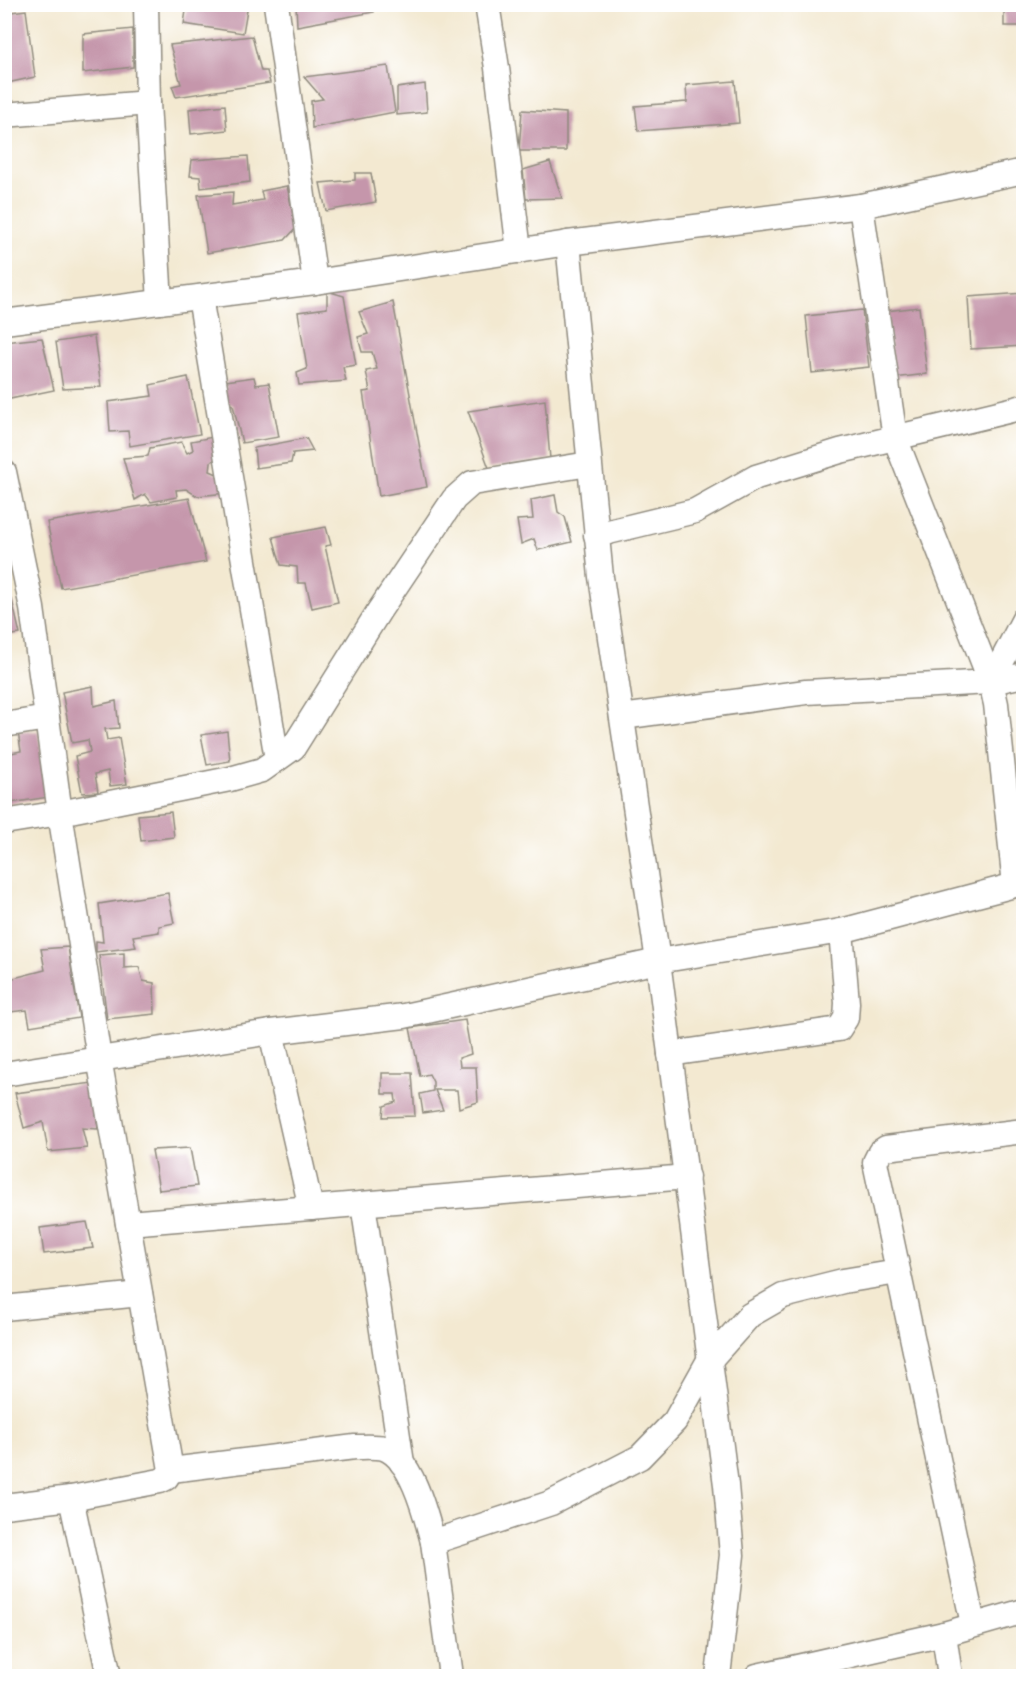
<svg xmlns="http://www.w3.org/2000/svg" width="1028" height="1681" font-family="Itim,sans-serif">
<rect width="100%" height="100%" fill="#fff"/>
<filter id="ink" filterUnits="userSpaceOnUse"><feTurbulence type="fractalNoise" baseFrequency=".0167" numOctaves="2"/><feDisplacementMap in="SourceGraphic" scale="12" xChannelSelector="R" yChannelSelector="G"/><feConvolveMatrix kernelMatrix="1 2 1 2 8 2 1 2 1" color-interpolation-filters="sRGB"/></filter>
<filter id="wash" filterUnits="userSpaceOnUse"><feTurbulence type="fractalNoise" baseFrequency=".008" numOctaves="4" result="noise"/><feDisplacementMap in="SourceGraphic" scale="24" xChannelSelector="R" yChannelSelector="G"/><feGaussianBlur stdDeviation="1.35" result="paint"/><feColorMatrix in="noise" values="0 0 0 0 0 0 0 0 0 0 0 0 0 0 0 0 0 1.4 0 .05"/><feComposite in="paint" operator="in"/></filter>
<g filter="url(#wash)">
<rect width="100%" height="100%" fill="#f3e9d1"/>
<g id="blocks">
<g fill="#c596ab">
<polygon points="187,4 248,4 243,33 184,24"/>
<polygon points="296,4 373,4 374,12 297,26"/>
<polygon points="389,4 418,4 419,6 390,10"/>
<rect x="1004" y="8" width="20" height="18"/>
<polygon points="26,10 35,77 7,83 4,68 4,13"/>
<polygon points="133,29 133,67 83,73 83,34"/>
<polygon points="252,36 261,71 267,71 270,83 176,97 172,86 181,84 170,45"/>
<polygon points="388,66 395,112 312,128 311,101 323,99 304,77"/>
<polygon points="735,81 739,123 638,131 635,106 687,102 686,85"/>
<polygon points="425,84 427,112 397,115 397,88"/>
<polygon points="225,105 227,130 191,134 189,109"/>
<polygon points="522,110 566,113 566,151 519,151"/>
<polygon points="248,156 250,182 201,188 200,177 190,176 192,160"/>
<polygon points="550,162 562,198 526,199 523,170"/>
<polygon points="355,173 371,173 376,202 326,211 320,183 355,180"/>
<polygon points="287,186 296,228 285,240 207,253 198,195 233,192 232,205 263,200 261,191"/>
<polygon points="327,291 344,296 356,365 343,367 346,381 299,385 297,373 307,369 298,312 327,308"/>
<polygon points="1024,293 1024,346 971,349 968,297"/>
<polygon points="393,302 427,487 379,496 363,392 370,391 366,371 377,369 372,352 362,352 358,337 368,334 359,312"/>
<polygon points="919,307 927,374 894,378 886,311"/>
<polygon points="862,310 869,367 812,373 806,316"/>
<polygon points="94,336 101,387 63,389 56,342"/>
<polygon points="42,338 54,390 10,399 4,365 4,342"/>
<polygon points="188,377 200,434 130,446 128,431 110,432 108,402 152,396 150,385"/>
<polygon points="254,377 256,385 269,383 279,437 242,443 233,405 224,402 226,381"/>
<polygon points="545,400 550,459 489,468 468,411"/>
<polygon points="213,437 220,456 211,462 210,471 224,477 227,493 197,496 186,489 176,490 177,497 151,502 145,494 135,500 123,458 148,456 150,448 181,442 187,453 193,450 191,441"/>
<polygon points="306,438 313,451 293,453 291,463 256,468 254,448"/>
<polygon points="555,495 558,512 565,517 572,542 538,550 534,539 521,544 517,520 533,519 531,500"/>
<polygon points="189,498 206,562 61,588 47,522"/>
<polygon points="326,527 331,545 325,546 338,602 312,608 306,583 298,583 297,567 281,565 273,537"/>
<polygon points="12,600 20,634 4,636 4,602"/>
<polygon points="93,686 94,706 116,701 119,728 105,729 107,740 119,738 127,784 110,786 108,771 95,774 98,792 82,793 75,756 90,752 88,740 72,743 62,692"/>
<polygon points="38,731 49,797 4,804 4,735 9,734 11,753 21,751 18,732"/>
<polygon points="227,731 230,761 207,765 201,735"/>
<polygon points="171,812 174,837 141,841 138,815"/>
<polygon points="168,893 174,923 159,926 159,932 133,936 136,947 96,952 96,941 103,942 99,904"/>
<polygon points="68,947 79,1018 30,1026 27,1010 10,1012 6,980 45,970 41,949"/>
<polygon points="124,953 124,968 139,967 143,981 154,983 155,1014 107,1019 99,955"/>
<polygon points="465,1020 471,1054 459,1058 460,1067 476,1067 478,1102 459,1108 457,1090 435,1090 443,1110 423,1113 420,1094 433,1091 433,1082 429,1074 420,1076 410,1028"/>
<polygon points="382,1073 412,1073 415,1116 383,1117 384,1106 396,1102 395,1094 382,1094"/>
<polygon points="93,1083 98,1129 82,1128 87,1148 48,1152 43,1122 24,1128 15,1093"/>
<polygon points="190,1148 197,1186 159,1190 152,1150"/>
<polygon points="87,1222 93,1248 44,1254 40,1228"/>
</g>
</g>
</g>
<g filter="url(#ink)">
<use href="#blocks" fill-opacity="0" stroke="#8f8a7e" stroke-width="1.5"/>
<g fill="none" stroke-linecap="round" stroke-linejoin="round">
<g stroke="#8f8a7e" stroke-width="27">
<g id="street">
<polyline points="146,4 148,103 160,302"/>
<polyline points="276,4 315,282"/>
<polyline points="487,4 497,68 519,251"/>
<polyline points="4,115 148,103"/>
<polyline points="861,206 895,438 991,682 996,704 1015,885 1024,884"/>
<polyline points="568,243 601,577 658,961 726,1485 732,1555 718,1676"/>
<polyline points="200,297 277,759"/>
<polyline points="4,322 315,282 568,243 861,206 1024,171"/>
<polyline points="4,472 32,608 60,813 99,1058 171,1470 166,1478 160,1481 71,1498 4,1506"/>
<polyline points="596,535 695,511 756,477 840,451 1024,407"/>
<polyline points="991,682 1024,619"/>
<polyline points="622,717 806,692 991,682 1024,675"/>
<polyline points="4,725 47,718"/>
<polyline points="4,822 60,813 230,779 262,770 293,748 379,611 454,499 472,483 589,464"/>
<polyline points="271,1032 311,1208"/>
<polyline points="670,1054 839,1029 846,1018 847,1003 841,931"/>
<polyline points="4,1074 271,1032 404,1016 658,961 841,931 1015,885"/>
<polyline points="363,1204 402,1463"/>
<polyline points="128,1223 687,1177"/>
<polyline points="4,1308 140,1294"/>
<path d="M 171,1470 L 355,1447 C 364,1447 376,1446 384,1448 C 412,1458 426,1516 433,1542 L 551,1503 L 640,1457 L 675,1421 L 708,1362 L 750,1315 L 783,1296 L 843,1281 L 898,1272"/>
<polyline points="71,1498 109,1676"/>
<polyline points="433,1542 451,1676"/>
<polyline points="973,1624 875,1162 880,1152 886,1148 1024,1131"/>
<polyline points="944,1634 950,1676"/>
<polyline points="757,1676 944,1634 1024,1611"/>
</g>
</g>
<use href="#street" stroke="#fff" stroke-width="24"/>
</g>
</g>
<rect width="1028" height="1681" fill="none" stroke="#fff" stroke-width="24"/>
</svg>
